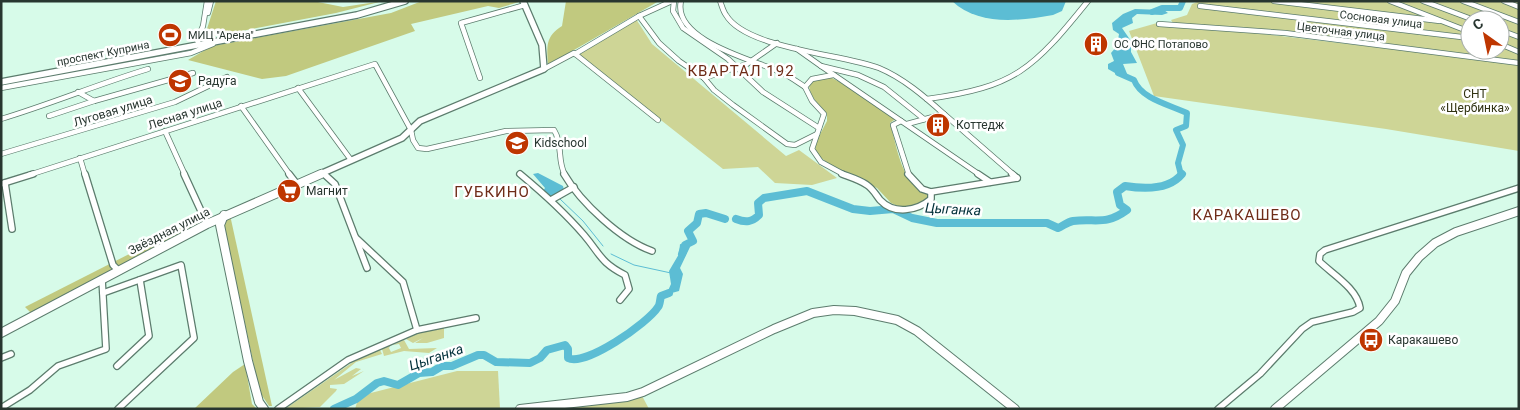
<svg xmlns="http://www.w3.org/2000/svg" width="1520" height="410" font-family="Roboto,sans-serif">
<rect width="100%" height="100%" fill="#d7fbe9"/>
<g fill="#ced596" fill-rule="evenodd">
<path d="M 1200,1 L 1519,1 L 1519,62 L 1222,29 L 1519,64 L 1519,151 L 1386,129 L 1154,96 L 1129,31 L 1157,23 L 1173,23 L 1171,20 L 1187,15 L 1192,4 ZM 1470,20 L 1500,20 L 1500,50 L 1470,50 Z"/>
<polygon points="636,19 652,44 786,156 799,150 837,178 812,185 775,183 758,167 723,169 577,54"/>
<polygon points="444,326 444,338 427,343 415,343 423,338 413,343 406,339 430,328"/>
<polygon points="404,340 409,349 437,348 429,353 404,351 384,356 382,349 391,345 389,348 391,352 401,348 399,344 393,345"/>
<polygon points="380,350 382,354 356,362 334,380 356,368 361,369 352,376 364,371 344,384 330,385 330,388 337,389 336,391 320,407 285,409 356,360"/>
<polygon points="457,371 498,371 500,409 355,409 359,396"/>
<polygon points="640,392 649,409 531,409"/>
</g>
<g fill="#c1c97f">
<polygon points="216,1 313,1 343,7 383,1 336,13 204,38"/>
<polygon points="422,1 519,2 499,8 488,6 411,24 415,31 286,76 262,79 188,60 212,46 391,13"/>
<path d="M 566,1 L 659,1 L 548,65 C 547,46 545,37 562,26 Z"/>
<path d="M 819,78 L 832,78 L 866,96 L 897,118 L 890,123 C 898,150 901,185 930,195 L 927,200 L 915,206 L 900,207 L 891,203 L 877,188 L 836,170 L 819,156 L 815,152 L 816,142 L 827,121 L 827,114 C 819,103 809,98 809,83 Z"/>
<polygon points="230,215 272,406 269,406 261,394 257,380 223,221"/>
<polygon points="204,216 206,222 33,315 25,307"/>
<polygon points="245,364 252,404 257,409 194,409 233,372"/>
</g>
<g fill="#5cbdd4">
<path d="M 952,1 L 1066,1 L 1062,11 L 1053,15 C 1019,21 978,26 952,1 Z"/>
<polygon points="1135,9 1164,10 1168,13 1162,15 1137,14 1132,18 1133,23 1122,28 1131,41 1131,52 1137,63 1123,64 1128,76 1122,77 1108,69 1108,64 1114,61 1111,53 1117,46 1119,34 1113,30 1112,23 1123,14"/>
<polygon points="538,173 563,186 564,190 551,197 543,191 545,188 533,174"/>
<polygon points="680,244 690,247 680,268 683,274 679,291 661,296 667,293 671,284 669,271 679,254"/>
</g>
<g fill="none" stroke-linecap="round" stroke-linejoin="round">
<g stroke="#5cbdd4" stroke-width="1">
<polyline points="560,199 583,221 603,246"/>
<polyline points="611,254 634,265 671,273"/>
</g>
<g stroke="#5cbdd4" stroke-width="6">
<polyline points="1152,12 1162,8 1180,8 1183,1"/>
<path d="M 1118,73 L 1134,80 C 1141,99 1170,105 1187,113 L 1186,126 L 1176,130 L 1183,145 L 1178,163 L 1181,175"/>
</g>
<g stroke="#5cbdd4" stroke-width="8">
<path d="M 736,219 C 746,223 752,222 759,215 L 758,203 L 764,198 L 807,191 L 853,209 L 870,211 L 893,209 L 912,218 L 937,223 L 1047,223 L 1058,228 C 1063,226 1067,222 1073,221 C 1096,218 1105,226 1127,210 L 1120,205 L 1117,192 L 1125,186 C 1143,189 1169,190 1182,174"/>
<polyline points="682,254 685,245 693,241 688,231 697,223 699,214 706,213 725,219"/>
<path d="M 334,409 L 356,399 L 377,383 L 384,381 L 398,385 L 419,373 L 432,372 L 442,366 L 452,366 L 478,355 L 484,355 L 496,362 L 530,363 L 540,358 L 547,350 L 565,345 L 568,349 L 568,358 C 585,367 648,323 658,307 C 660,305 660,299 661,296 L 669,293"/>
</g>
<g stroke="#5c7c6d" stroke-width="6">
<g id="street-far1">
<polyline points="674,1 673,11 683,28 728,59 763,92 819,128"/>
<path d="M 681,1 C 672,40 753,60 778,71 C 788,75 796,81 805,87"/>
<path d="M 720,1 C 722,6 723,11 726,15 C 746,49 843,54 879,68 C 903,78 924,96 944,114"/>
<polyline points="1274,1 1440,21"/>
<polyline points="1390,1 1470,32"/>
<polyline points="1423,1 1474,20"/>
<polyline points="1463,1 1519,22"/>
<polyline points="1504,1 1519,7"/>
<polyline points="1200,6 1470,38"/>
<polyline points="208,13 211,1"/>
<polyline points="639,16 659,43 679,61 704,78 714,90 733,105 787,144 795,145 817,134"/>
<polyline points="1159,24 1285,33 1519,63"/>
<polyline points="1500,30 1519,37"/>
<polyline points="1500,44 1519,52"/>
<polyline points="201,48 197,40 203,26 207,1"/>
<polyline points="797,49 821,66 858,75 884,87 924,119"/>
<polyline points="575,54 639,16 672,1"/>
<polyline points="821,66 980,175"/>
<polyline points="544,69 574,53 658,120"/>
<polyline points="833,75 812,79 805,87 812,101 824,114 812,149 821,162 845,175"/>
<polyline points="480,78 461,23 525,5"/>
<polyline points="704,78 747,64 777,43"/>
<polyline points="1,88 191,53 213,44"/>
<polyline points="298,88 351,160"/>
<polyline points="78,92 94,101 193,73"/>
<path d="M 927,99 C 1016,87 1033,69 1088,1"/>
<polyline points="241,106 290,175"/>
<polyline points="49,116 94,101"/>
<path d="M 1,119 C 51,104 98,84 148,69"/>
<polyline points="901,121 893,125 909,175"/>
<polyline points="907,124 944,114 1014,175"/>
<polyline points="165,131 185,175"/>
<polyline points="1,154 175,102 227,77"/>
<polyline points="80,158 85,175"/>
<polyline points="322,172 325,175"/>
<path d="M 29,175 L 375,64 L 411,130 L 413,140 L 418,148 L 427,149 L 506,131 L 554,130 C 563,144 557,161 565,175"/>
</g>
</g>
<g stroke="#5c7c6d" stroke-width="8">
<g id="street">
<polyline points="85,174 113,265 118,270"/>
<polyline points="184,174 207,224"/>
<polyline points="289,174 296,183"/>
<polyline points="324,174 335,184 367,268"/>
<path d="M 520,174 C 543,193 565,213 584,235 C 601,255 600,262 625,275 L 629,289 L 620,300"/>
<path d="M 564,174 C 581,203 621,240 652,251"/>
<path d="M 842,174 C 850,177 860,180 867,185 C 873,189 876,195 880,200 C 894,215 917,211 931,199 L 931,192"/>
<polyline points="908,174 922,189 931,192 1017,178"/>
<polyline points="978,174 990,182"/>
<polyline points="1012,174 1017,178"/>
<polyline points="5,183 12,229"/>
<polyline points="1,184 33,174"/>
<polyline points="551,200 574,187"/>
<polyline points="103,293 181,265 194,338 118,409"/>
<polyline points="417,330 476,318"/>
<polyline points="1,358 11,354"/>
<polyline points="117,366 149,336 140,280"/>
<polyline points="1,408 30,390 58,366 106,349 102,279"/>
<polyline points="278,409 348,360 417,330 403,282 356,238"/>
<path d="M 1218,409 L 1260,374 L 1302,329 L 1312,322 L 1353,312 L 1360,308 C 1357,288 1332,274 1319,261 L 1320,254 L 1325,250 L 1519,188"/>
</g>
</g>
<g stroke="#5c7c6d" stroke-width="8">
<g id="secondary-far1">
<polyline points="1,82 357,15 405,1"/>
<polyline points="318,175 402,138 420,121 544,69 542,45 523,1"/>
</g>
</g>
<g stroke="#5c7c6d" stroke-width="10">
<g id="secondary">
<polyline points="224,215 220,225 248,361 259,402 264,409"/>
<polyline points="1,333 207,224 321,174"/>
<polyline points="520,409 627,397 643,392 774,329 813,313 834,310 855,311 897,320 917,331 1015,409"/>
<polyline points="1275,409 1379,321 1395,301 1406,273 1419,257 1435,243 1456,232 1519,211"/>
</g>
</g>
<use href="#street-far1" stroke="#fff" stroke-width="4.5"/>
<use href="#street" stroke="#fff" stroke-width="5.5"/>
<use href="#secondary-far1" stroke="#fff" stroke-width="5.5"/>
<use href="#secondary" stroke="#fff" stroke-width="8"/>
</g>
<defs>
<g id="stadium-disc" transform="scale(1.25)"><circle r="9.5" fill="#be3600" stroke="#fff"/><path d="M0-5a6.5 5 0 1 0 0 10a6.5 5 0 1 0 0-10ZM-3.5-1.8h7v3.6h-7Z" fill="#fff"/></g>
<g id="building-disc" transform="scale(1.25)"><circle r="9.5" fill="#be3600" stroke="#fff"/><path d="M-4-6H4V6H1V3H-1V6H-4ZM-2.5-4.3h1.7v1.8h-1.7ZM.8-4.3h1.7v1.8H.8ZM-2.5-1h1.7V.8h-1.7ZM.8-1h1.7V.8H.8Z" fill="#fff"/></g>
<g id="school-disc" transform="scale(1.25)"><circle r="9.5" fill="#be3600" stroke="#fff"/><path d="M0-5L7-2L0 1L-7-2ZM-4 1L0 2.5L4 1V4Q0 6-4 4Z" fill="#fff"/></g>
<g id="supermarket-disc" transform="scale(1.25)"><circle r="9.5" fill="#be3600" stroke="#fff"/><path d="M-6-5.5h2.5l.6 2H6L4.5 2H-2.5L-4.4-4H-6ZM-1.5 3.2a1.3 1.3 0 1 0 .1 0ZM3 3.2a1.3 1.3 0 1 0 .1 0Z" fill="#fff"/></g>
<g id="bus-disc" transform="scale(1.25)"><circle r="9.5" fill="#be3600" stroke="#fff"/><path d="M-5-6H5V4H4V6H2V4H-2V6H-4V4H-5ZM-3.5-4V0h7V-4ZM-3.5 1.2v1.5H-2V1.2ZM2 1.2v1.5H3.5V1.2Z" fill="#fff"/></g>
</defs>
<g fill-rule="evenodd">
<use href="#stadium-disc" x="170" y="35"/>
<use href="#building-disc" x="1096" y="44"/>
<use href="#school-disc" x="180" y="81"/>
<use href="#building-disc" x="938" y="125"/>
<use href="#school-disc" x="517" y="143"/>
<use href="#supermarket-disc" x="289" y="191"/>
<use href="#bus-disc" x="1371" y="340"/>
</g>
<g text-anchor="middle" stroke-width="5" stroke-linejoin="round" paint-order="stroke">
<g font-size="11" fill="#283630" stroke="#fff">
<text transform="translate(1381 19) rotate(7)" y="4">Сосновая улица</text>
<text transform="translate(1341 31) rotate(7)" y="4">Цветочная улица</text>
<text transform="translate(103 53) rotate(-11)" y="4">проспект Куприна</text>
</g>
<g font-size="11" fill="#283630" stroke="#fff" text-anchor="start">
<text x="188" y="39">МИЦ "Арена"</text>
<text x="1114" y="48">ОС ФНС Потапово</text>
</g>
<g font-size="12" fill="#283630" stroke="#fff" text-anchor="start">
<text x="198" y="85">Радуга</text>
<text x="956" y="129">Коттедж</text>
<text x="534" y="147">Kidschool</text>
<text x="306" y="195">Магнит</text>
<text x="1388" y="344">Каракашево</text>
</g>
<g font-size="12" fill="#313313" stroke="#fff">
<text x="1475" y="98">СНТ<tspan x="1475" dy="14">«Щербинка»</tspan></text>
</g>
<g font-size="12" fill="#283630" stroke="#fff">
<text transform="translate(113 111) rotate(-17)" y="4">Луговая улица</text>
<text transform="translate(185 114) rotate(-18)" y="4">Лесная улица</text>
<text transform="translate(169 231) rotate(-27)" y="4">Звёздная улица</text>
</g>
<g font-size="14" font-style="italic" fill="#002f39" stroke="#fff">
<text transform="translate(953 209) rotate(3)" y="5">Цыганка</text>
<text transform="translate(436 357) rotate(-19)" y="5">Цыганка</text>
</g>
<g font-size="15" letter-spacing="1" fill="#6e2c18" stroke="#fff">
<text x="741" y="76">КВАРТАЛ 192</text>
<text x="492" y="197">ГУБКИНО</text>
<text x="1247" y="220">КАРАКАШЕВО</text>
</g>
</g>
<rect width="1520" height="410" fill="none" stroke="#283630" stroke-width="5"/>
<g transform="translate(1485 35) rotate(327)"><circle r="24" fill="#ffffff" stroke="#a9afac"/>
<path d="M0-4L9 19L0 12L-9 19Z" fill="#be3600"/>
<text y="-8" font-size="14" font-weight="bold" text-anchor="middle" fill="#283630">С</text>
</g>
</svg>
